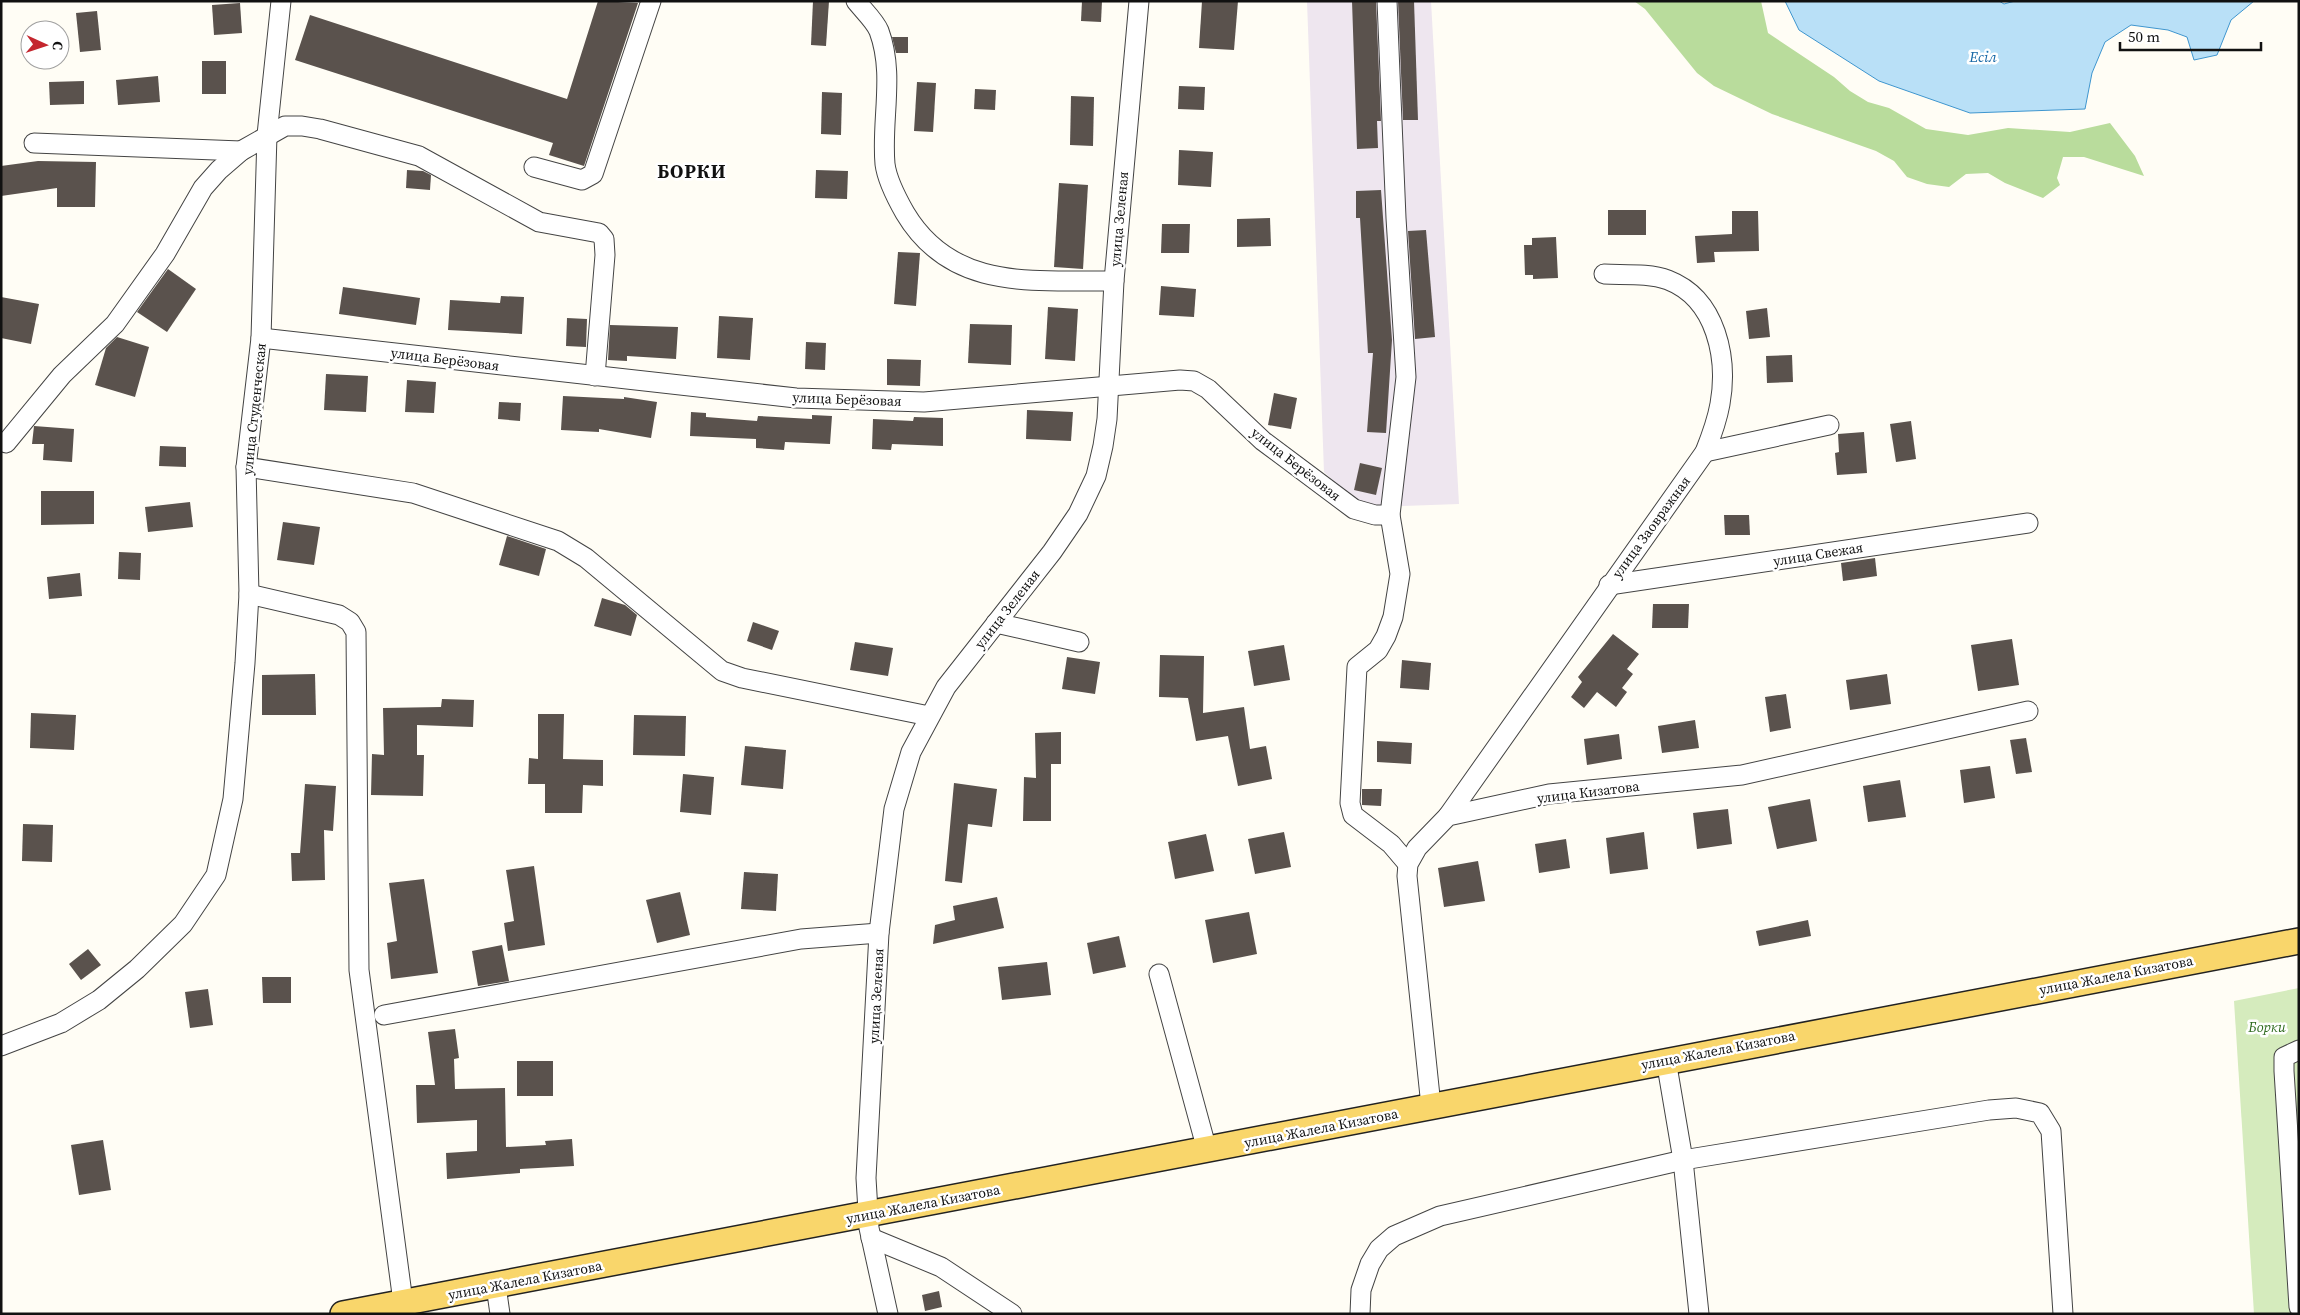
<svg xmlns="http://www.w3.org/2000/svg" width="2300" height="1315" font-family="'Source Serif 4',serif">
<rect width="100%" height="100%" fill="#fffdf5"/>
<polygon fill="#eee6ef" points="1307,1 1431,1 1459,504 1375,507 1355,501 1324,472"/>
<polygon fill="#d5ebbd" points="2299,988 2299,1314 2254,1314 2234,1001"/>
<polygon fill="#b9dc9c" points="1634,1 1761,1 1768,33 1834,77 1850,91 1868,102 1889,108 1926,129 1968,135 2008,128 2070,132 2110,123 2135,156 2144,176 2084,157 2063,157 2057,178 2060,185 2043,198 2005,183 1988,173 1966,174 1949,187 1927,184 1907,177 1894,161 1876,151 1772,114 1714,86 1697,73 1645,9"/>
<polygon fill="#b9e0f7" stroke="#3f96cf" points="1785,1 1999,1 2004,4 2015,1 2254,1 2231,20 2217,55 2194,60 2187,37 2168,30 2131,25 2105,42 2092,73 2085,109 1970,113 1879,81 1799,30"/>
<g fill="#5a524d">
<polygon points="598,1 638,3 584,166 549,155 553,143 295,60 310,15 567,99"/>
<polygon points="813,1 829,1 826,46 811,45"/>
<polygon points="1082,1 1102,1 1101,22 1081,21"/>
<polygon points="1202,1 1238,1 1234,50 1199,48"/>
<polygon points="1352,1 1376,1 1381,121 1377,121 1378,148 1357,149"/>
<polygon points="1398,1 1414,1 1418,120 1403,120"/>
<polygon points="240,3 242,33 214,35 212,5"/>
<polygon points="97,11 101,50 80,52 76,13"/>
<polygon points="892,37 908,37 908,53 896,53"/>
<rect x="202" y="61" width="24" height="33"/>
<polygon points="158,76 160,102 118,105 116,80"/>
<polygon points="84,81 84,104 50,105 49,82"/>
<polygon points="917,82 936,83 933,132 914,131"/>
<polygon points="1179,86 1205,87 1204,110 1178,109"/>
<polygon points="975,89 996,90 995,110 974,109"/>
<polygon points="822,92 842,93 841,135 821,134"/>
<polygon points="1071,96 1094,97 1093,146 1070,145"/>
<polygon points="1179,150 1213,152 1211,187 1178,185"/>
<polygon points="38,161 96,162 95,207 57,207 57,188 1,196 1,166"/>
<polygon points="407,170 423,171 431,175 430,190 406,188"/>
<polygon points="816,170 848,171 847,199 815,198"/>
<polygon points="1059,183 1088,185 1083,269 1054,267"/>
<polygon points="1381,190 1392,340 1386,433 1367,432 1373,353 1368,353 1360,218 1356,218 1356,191"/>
<rect x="1608" y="210" width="38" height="25"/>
<polygon points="1732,211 1758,211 1759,251 1714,252 1715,262 1697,263 1695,236 1732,234"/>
<polygon points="1270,218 1271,246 1237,247 1237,219"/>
<polygon points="1162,224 1190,224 1189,253 1161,253"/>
<polygon points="1426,230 1435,337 1415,339 1408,231"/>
<polygon points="1556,237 1558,278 1533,279 1533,275 1525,275 1524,245 1532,245 1532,238"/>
<polygon points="898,252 920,253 916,306 894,304"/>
<polygon points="168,269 196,289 167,332 137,312"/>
<polygon points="1161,286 1196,289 1194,317 1159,315"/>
<polygon points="343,287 420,298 416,325 339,314"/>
<polygon points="501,296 524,297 522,334 448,330 450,300 500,303"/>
<polygon points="1,297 39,304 31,344 1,338"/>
<polygon points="1048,307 1078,309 1075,361 1045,359"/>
<polygon points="1767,308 1770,337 1749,339 1746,311"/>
<polygon points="719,316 753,318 750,360 717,358"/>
<polygon points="567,318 587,319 586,347 566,346"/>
<polygon points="970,324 1012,325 1011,365 968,363"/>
<polygon points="610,325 678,327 676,359 627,356 627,361 608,360"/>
<polygon points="117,337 149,347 135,397 95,385 106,348"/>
<polygon points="806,342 826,343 825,370 805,369"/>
<polygon points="1792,355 1793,382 1767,383 1766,356"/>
<polygon points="887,359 921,360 920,386 887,385"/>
<polygon points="326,374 368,376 366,412 324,410"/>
<polygon points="407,380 436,382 434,413 405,412"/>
<polygon points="1274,393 1297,398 1291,429 1268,425"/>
<polygon points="563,396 624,399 624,397 657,402 651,438 599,429 599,432 561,430"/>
<polygon points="499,402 521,403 520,421 498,419"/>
<polygon points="1027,410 1073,412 1071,441 1026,439"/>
<polygon points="691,412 706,413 706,417 757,421 758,416 812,419 812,415 832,416 830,444 785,442 784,450 756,448 756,439 690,436"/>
<polygon points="914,417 943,418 943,446 892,444 891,450 872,449 873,419 913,421"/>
<polygon points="1911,421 1916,459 1896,462 1890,424"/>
<polygon points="34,426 74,429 72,462 43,460 44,444 32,444"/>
<polygon points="1864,432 1867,473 1837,475 1835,453 1839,452 1838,434"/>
<polygon points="160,446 186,447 186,467 159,466"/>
<polygon points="1360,463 1382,468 1376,495 1354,490"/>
<polygon points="41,491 94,491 94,524 41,525"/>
<polygon points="190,502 193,527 148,532 145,507"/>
<polygon points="1724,515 1749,515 1750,535 1725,535"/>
<polygon points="283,522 320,527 314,565 277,560"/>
<polygon points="507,536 546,549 539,576 499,565"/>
<polygon points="119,552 141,553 140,580 118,579"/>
<polygon points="1875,558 1877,576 1843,581 1841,563"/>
<polygon points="80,573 82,596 49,599 47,577"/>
<polygon points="602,598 625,605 637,615 631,636 594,626"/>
<polygon points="1653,604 1689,604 1688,628 1652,628"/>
<polygon points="753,622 779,631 772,650 747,641"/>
<polygon points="1613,634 1639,654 1627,669 1633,674 1622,688 1627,692 1616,707 1597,692 1584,708 1571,697 1582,682 1578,677"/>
<polygon points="2012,639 2019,685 1978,691 1971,645"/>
<polygon points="855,642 893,648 888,676 850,670"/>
<polygon points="1284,645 1290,680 1254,686 1248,651"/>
<polygon points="1160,655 1204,656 1203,713 1244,707 1250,749 1266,746 1272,779 1238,786 1228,736 1196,741 1188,698 1159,697"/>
<polygon points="1067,657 1100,662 1095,694 1062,689"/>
<polygon points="1402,660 1431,663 1429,690 1400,688"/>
<polygon points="315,674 316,715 262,715 262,675"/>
<polygon points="1887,674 1891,704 1850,710 1846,680"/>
<polygon points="1786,694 1791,728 1770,732 1765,697"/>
<polygon points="442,699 474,700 473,727 417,725 417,755 424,755 423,796 371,795 372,754 384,755 383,708 441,707"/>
<polygon points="31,713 76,715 74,750 30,748"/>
<polygon points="538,714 564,714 563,759 603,760 603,786 583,785 582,813 545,813 545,784 528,784 529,758 538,759"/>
<polygon points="634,715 686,716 685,756 633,755"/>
<polygon points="1695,720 1699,748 1662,753 1658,726"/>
<polygon points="1061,732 1061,764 1051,764 1051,821 1023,821 1024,777 1036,778 1035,733"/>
<polygon points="1619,734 1622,759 1587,765 1584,739"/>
<polygon points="2026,738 2032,772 2016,774 2010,740"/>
<polygon points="1377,741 1412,743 1411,764 1377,762"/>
<polygon points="745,746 786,750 783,789 741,785"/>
<polygon points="1990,766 1995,798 1964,803 1960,770"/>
<polygon points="683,774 714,777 711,815 680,812"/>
<polygon points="1900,780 1906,817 1868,822 1863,786"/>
<polygon points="954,783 997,789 992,827 968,824 962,883 945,881"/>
<polygon points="305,784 336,786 333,831 324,830 325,880 292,881 291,853 300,853"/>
<polygon points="1362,789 1382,789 1381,806 1362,805"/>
<polygon points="1810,799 1817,841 1777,849 1768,807"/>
<polygon points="1728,809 1732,844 1697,849 1693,813"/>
<polygon points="23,824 53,825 52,862 22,861"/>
<polygon points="1284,832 1291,867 1255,874 1248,839"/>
<polygon points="1644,832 1648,869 1610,874 1606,838"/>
<polygon points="1206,834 1214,871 1175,879 1168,842"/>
<polygon points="1566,839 1570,868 1539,873 1535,844"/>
<polygon points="1478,861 1485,901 1444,907 1438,868"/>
<polygon points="534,866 545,945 508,951 504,923 514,921 506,870"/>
<polygon points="744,872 778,874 776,911 741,909"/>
<polygon points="424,879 438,973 391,979 387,943 397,941 389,883"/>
<polygon points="680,892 690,935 657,943 646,900"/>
<polygon points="997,897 1004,928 933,944 935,925 955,920 953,906"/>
<polygon points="1249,912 1257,954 1213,963 1205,920"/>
<polygon points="1808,920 1811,936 1759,946 1756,931"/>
<polygon points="1119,936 1126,967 1093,974 1087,943"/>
<polygon points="502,945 509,981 478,986 472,951"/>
<polygon points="88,949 101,965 81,980 69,964"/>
<polygon points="1047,962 1051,995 1002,1000 998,967"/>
<polygon points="262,977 291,977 291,1003 263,1003"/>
<polygon points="208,989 213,1025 190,1028 185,992"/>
<polygon points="455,1029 459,1058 454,1059 455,1089 505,1088 506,1147 546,1145 545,1141 572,1139 574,1166 520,1169 520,1173 447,1179 446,1153 477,1151 477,1120 417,1123 416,1085 435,1085 428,1032"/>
<rect x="517" y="1061" width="36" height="35"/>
<polygon points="103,1140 111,1190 79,1195 71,1145"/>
<polygon points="939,1291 942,1307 925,1311 922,1295"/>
</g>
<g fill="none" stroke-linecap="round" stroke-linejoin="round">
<g stroke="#444" stroke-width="21">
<g id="minor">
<path d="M 856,1 C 863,10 875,21 879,31 C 895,74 881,120 885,164 C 887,180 897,199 905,213 C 952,292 1034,280 1114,281"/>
<polyline points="1387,1 1396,218 1406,377 1390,515 1400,574 1393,617 1386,636 1378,650 1357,667 1350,803 1353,815 1391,844 1408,864"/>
<polyline points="34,143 241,151"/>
<polyline points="534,167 582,180 593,174 651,1"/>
<polyline points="261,338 796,398 924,402 1180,380 1194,381 1208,389 1263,441 1354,509 1375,515 1390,515"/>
<polyline points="6,443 62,375 115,324 165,254 203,188 219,170 241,151 285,126 302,126 320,129 419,156 539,222 599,233 604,239 605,255 595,376"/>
<polyline points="1705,452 1829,425"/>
<polyline points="246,467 413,493 558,541 586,558 722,671 742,678 929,716"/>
<polyline points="1609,585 2028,523"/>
<polyline points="249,594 339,615 350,622 356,632 359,970 403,1302"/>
<polyline points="996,623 1079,642"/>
<path d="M 1448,816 L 1705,452 C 1711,437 1717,421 1720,404 C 1728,359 1717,299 1668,280 C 1649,273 1624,275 1604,274"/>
<polyline points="1159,974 1207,1150"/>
<polyline points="384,1015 801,939 879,933"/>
<polyline points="1,1046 61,1023 99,1000 137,969 183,924 216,875 233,799 245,663 249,594 246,467 261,338 267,135 281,1"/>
<polyline points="2299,1050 2284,1057 2284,1071 2299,1307"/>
<polyline points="1666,1060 1683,1160 1699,1314"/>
<polyline points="1431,1106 1407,876 1408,864 1417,848 1448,816 1549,794 1742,775 2028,711"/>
<polyline points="871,1238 941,1267 1012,1314"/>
<polyline points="496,1286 500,1314"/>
<polyline points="888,1314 869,1228 866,1178 879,933 894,809 911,752 946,687 1052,552 1078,514 1096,476 1103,446 1107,419 1114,281 1139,1"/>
<polyline points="1360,1314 1361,1290 1370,1264 1379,1249 1394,1236 1440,1216 1683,1160 1989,1110 2016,1108 2040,1113 2051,1131 2063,1314"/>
</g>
</g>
<g stroke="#222" stroke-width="28">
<polyline id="major" points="343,1314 2299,941"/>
</g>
<use href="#minor" stroke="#fff" stroke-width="19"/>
<use href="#major" stroke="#f9d66b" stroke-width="25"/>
</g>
<g text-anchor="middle" stroke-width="5" stroke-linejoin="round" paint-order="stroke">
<g font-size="14" fill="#111" stroke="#fff">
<text transform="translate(1119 219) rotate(-85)" y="5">улица Зеленая</text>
<text transform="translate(445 359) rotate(7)" y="5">улица Берёзовая</text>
<text transform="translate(847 399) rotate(2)" y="5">улица Берёзовая</text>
<text transform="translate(254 409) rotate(-84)" y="5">улица Студенческая</text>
<text transform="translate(1296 464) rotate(38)" y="5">улица Берёзовая</text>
<text transform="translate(1651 527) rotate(-54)" y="5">улица Заовражная</text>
<text transform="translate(1818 554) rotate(-9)" y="5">улица Свежая</text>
<text transform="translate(1007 609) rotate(-52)" y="5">улица Зеленая</text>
<text transform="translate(1588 792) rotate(-7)" y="5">улица Кизатова</text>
<text transform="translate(2116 975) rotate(-11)" y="5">улица Жалела Кизатова</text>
<text transform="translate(876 996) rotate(-87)" y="5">улица Зеленая</text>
<text transform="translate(1718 1050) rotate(-11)" y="5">улица Жалела Кизатова</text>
<text transform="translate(1321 1128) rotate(-11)" y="5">улица Жалела Кизатова</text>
<text transform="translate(923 1204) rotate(-11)" y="5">улица Жалела Кизатова</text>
<text transform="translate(525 1280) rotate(-11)" y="5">улица Жалела Кизатова</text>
</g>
<g font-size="14" font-style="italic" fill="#2f6b1f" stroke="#fff">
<text x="2267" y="1032">Борки</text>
</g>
<g font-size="15" font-style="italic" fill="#1768a6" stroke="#fff">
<text x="1983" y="62">Есіл</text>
</g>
<g font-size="19" font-weight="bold" letter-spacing="1" fill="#111" stroke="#fff">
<text x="692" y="178">БОРКИ</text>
</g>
</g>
<rect width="2300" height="1315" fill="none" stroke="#111111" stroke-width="5"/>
<g transform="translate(45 45) rotate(93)"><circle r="24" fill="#ffffff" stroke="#a0a0a0"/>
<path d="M0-4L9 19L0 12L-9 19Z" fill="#c4262e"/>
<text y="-8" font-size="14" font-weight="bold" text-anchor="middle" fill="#111111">С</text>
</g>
<path d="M2120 42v8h141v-8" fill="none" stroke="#111111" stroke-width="2.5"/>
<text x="2128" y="42" font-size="15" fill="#111111" stroke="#ffffff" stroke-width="4" paint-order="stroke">50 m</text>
</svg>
